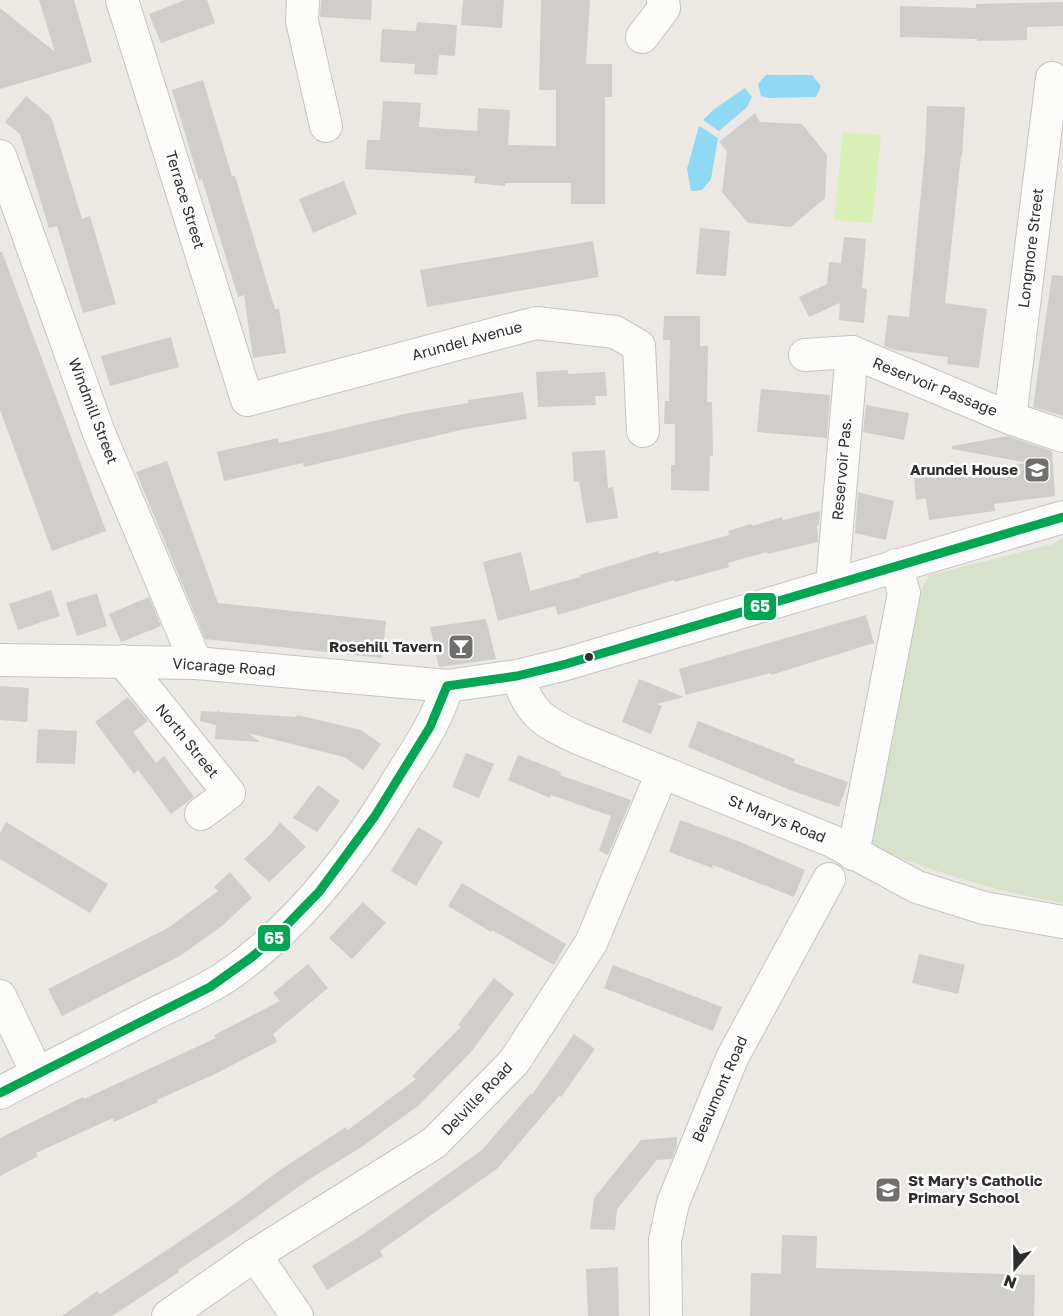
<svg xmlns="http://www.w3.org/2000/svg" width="1063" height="1316" font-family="'Golos Text',sans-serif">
<rect width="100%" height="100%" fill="#ece8e3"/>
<path fill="#d8e1c9" d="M 1063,538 L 1063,903 C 995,892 931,871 867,845 L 903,666 L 923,586 L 930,575 L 1053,544 Z"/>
<polygon fill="#d8efb6" points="843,132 881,135 872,223 834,220"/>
<g fill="#90d9f4">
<polygon points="766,75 812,75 821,86 816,97 769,98 761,96 758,84"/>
<polygon points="745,88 752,97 747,107 719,131 703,120 713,110"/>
<polygon points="699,126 718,138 711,179 702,190 691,191 687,169"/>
</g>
<g fill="#d0ceca">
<polygon points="39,0 74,0 92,62 0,89 0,8 55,52"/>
<polygon points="185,0 207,0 215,23 161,43 149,14"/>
<polygon points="321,0 372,0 371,20 320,17"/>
<polygon points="463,0 504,0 502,28 461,25"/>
<polygon points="541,0 590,0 586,64 612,64 612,97 605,97 605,204 571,204 571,183 505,183 505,186 474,183 475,176 365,169 367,140 380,140 383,101 421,103 419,127 477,131 478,108 510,110 508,145 556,146 556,90 539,90"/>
<polygon points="1063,2 1063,26 1027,27 1027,40 977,41 977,39 900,37 900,6 976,8 976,4"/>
<polygon points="417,22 457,25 455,56 439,55 437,75 414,74 415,64 380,62 382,29 416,31"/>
<polygon points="203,80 232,176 235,176 275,309 279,309 286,353 253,358 244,295 238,297 202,179 199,180 172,90"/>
<polygon points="26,96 51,117 82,219 90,216 116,304 83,313 57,226 49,228 20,134 5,122"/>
<polygon points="927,106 965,107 962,156 961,156 945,303 987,309 979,368 947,364 948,357 895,350 884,346 888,315 909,317 925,151"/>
<polygon points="755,113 760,122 802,124 827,155 825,198 791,227 748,223 722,192 727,151 719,142"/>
<polygon points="344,181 357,214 313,233 299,199"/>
<polygon points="700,228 730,231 726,276 696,274"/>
<polygon points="844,237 866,239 862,288 867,289 864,323 839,320 840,303 809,317 799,297 827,284 829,262 841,263"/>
<polygon points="593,241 599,277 427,307 420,270"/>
<polygon points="0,252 2,252 106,531 52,551 0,410"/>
<polygon points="1052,275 1063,276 1063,416 1033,407"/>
<polygon points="664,316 700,316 700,346 708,346 707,402 712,402 713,456 710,456 709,491 671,490 671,465 675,465 675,424 664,424 665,401 669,401 670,340 663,340"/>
<polygon points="171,337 179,367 110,386 101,356"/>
<polygon points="568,370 568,374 605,372 607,396 595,396 596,405 538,407 536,372"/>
<polygon points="761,389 830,395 827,438 757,432"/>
<polygon points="523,392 527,419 465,429 304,467 303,463 224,481 217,452 278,438 279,443 409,413 468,403 468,400"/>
<polygon points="866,405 909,413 904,440 863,432"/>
<polygon points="1008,436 1052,451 1055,496 994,504 995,511 929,520 926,498 916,500 914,478 1029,463 952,449 952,446"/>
<polygon points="605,450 608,488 613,487 618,518 586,523 579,482 574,482 572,452"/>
<polygon points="167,461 218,603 386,621 382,658 205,639 136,472"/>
<polygon points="858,492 894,501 886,540 855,533"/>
<polygon points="820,511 819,525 817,525 818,542 767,554 767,552 728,563 729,567 675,582 674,580 558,615 555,606 498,621 483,562 521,552 530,591 580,577 580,575 658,551 659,554 729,535 728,531 751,524 752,526 782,517 783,520"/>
<polygon points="51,590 60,616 18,630 9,604"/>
<polygon points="97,593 107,626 77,636 66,603"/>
<polygon points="149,597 161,626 121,642 109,614"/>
<polygon points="866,615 874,643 771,675 771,673 686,695 679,669"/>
<polygon points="486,619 496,659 439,667 430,627"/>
<polygon points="639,679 684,697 657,704 662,706 651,734 622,722"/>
<polygon points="0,686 29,688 27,722 0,720"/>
<polygon points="128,697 148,721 133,732 156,763 164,756 194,797 171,814 138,770 134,774 95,722"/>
<polygon points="217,710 220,712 296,717 297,715 361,730 381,744 363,770 344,757 248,733 260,742 215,739 216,725 200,721 201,711 217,712"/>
<polygon points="698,721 795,759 794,763 848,782 839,807 790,790 688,747"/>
<polygon points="38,729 77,731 75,764 36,763"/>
<polygon points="466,753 494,764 479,798 452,787"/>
<polygon points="518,755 561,772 560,775 631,800 608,855 599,851 611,816 551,795 550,798 508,780"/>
<polygon points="318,785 340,801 317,832 293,818"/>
<polygon points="680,820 738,841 805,870 794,897 713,865 712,868 669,852"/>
<polygon points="6,822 108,884 90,913 0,859 0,833"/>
<polygon points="280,822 306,847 269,882 244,859 271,834"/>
<polygon points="418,827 443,842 416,886 391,871"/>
<polygon points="230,872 252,898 222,926 180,956 62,1016 48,989 168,928 218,891 214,887"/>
<polygon points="462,883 566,944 554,965 492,930 491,932 448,906"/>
<polygon points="363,902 386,923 352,959 329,938"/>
<polygon points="919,954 965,965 958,994 912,983"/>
<polygon points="308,964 328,988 273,1034 277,1042 215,1074 157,1100 158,1102 114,1122 113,1118 36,1153 38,1156 0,1176 0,1138 83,1097 84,1099 216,1038 214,1035 280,1001 273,993"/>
<polygon points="613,965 722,1007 713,1031 604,988"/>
<polygon points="494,978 514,994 471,1052 419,1105 363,1146 308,1180 234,1233 178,1270 179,1272 112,1316 62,1316 97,1291 100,1294 176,1244 236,1203 280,1170 346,1127 348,1130 416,1079 412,1076 461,1027 458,1025"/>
<polygon points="574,1034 595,1049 561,1097 559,1096 498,1168 380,1251 383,1256 327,1290 312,1266 362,1235 482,1150 531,1093 532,1095"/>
<polygon points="677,1137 677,1145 672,1159 657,1160 617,1209 615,1230 590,1229 594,1198 641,1140"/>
<polygon points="782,1235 817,1236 816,1268 1035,1275 1034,1316 750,1316 751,1273 781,1274"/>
<polygon points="618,1267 619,1316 588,1316 586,1269"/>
</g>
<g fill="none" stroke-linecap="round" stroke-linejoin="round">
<g stroke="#c5c4c4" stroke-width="34">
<g id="minor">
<polyline points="122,0 247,400 536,323 615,332 639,346 643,431"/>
<polyline points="303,0 302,21 326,126"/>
<polyline points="642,37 664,8 663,0"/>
<polyline points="0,156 99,433 196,663"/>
<polyline points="805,355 852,352 1010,418 1063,436"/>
<polyline points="1010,418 1052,78"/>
<polyline points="832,585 852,352"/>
<polyline points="0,660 196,663 447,686 517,676 566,664 1063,517"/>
<polyline points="123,661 229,793 201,814"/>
<path d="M 517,676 C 531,715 542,721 578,738 L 832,841 L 917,887 L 984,908 L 1063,922"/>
<polyline points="853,854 904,593 896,565"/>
<polyline points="0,996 37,1073"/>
<path d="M 0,1093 C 51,1066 103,1040 154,1014 C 178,1002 205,991 227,976 C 295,929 349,860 392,790 C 412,756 437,724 447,686"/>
<polyline points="255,1255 297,1316"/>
<polyline points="168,1316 255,1255 434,1143 514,1062 591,943 662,773"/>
<polyline points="666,1316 665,1240 673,1203 732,1058 829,879"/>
</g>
</g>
<use href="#minor" stroke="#fcfcfb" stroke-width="32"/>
<g stroke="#fff" stroke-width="14">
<polyline id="bus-1" points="0,1093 210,987 252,957 275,937 319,892 375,816 430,727 447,686 517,676 566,664 1063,517"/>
</g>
<use href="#bus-1" stroke="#00a651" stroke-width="9"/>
</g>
<defs>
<g id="school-square" transform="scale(1.35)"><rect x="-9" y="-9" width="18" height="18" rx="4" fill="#706f6d" stroke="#fff"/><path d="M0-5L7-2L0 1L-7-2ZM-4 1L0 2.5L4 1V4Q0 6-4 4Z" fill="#fff"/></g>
<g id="bar-square" transform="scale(1.35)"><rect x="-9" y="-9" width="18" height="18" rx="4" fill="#706f6d" stroke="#fff"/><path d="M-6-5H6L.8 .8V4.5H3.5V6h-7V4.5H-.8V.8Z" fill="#fff"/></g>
</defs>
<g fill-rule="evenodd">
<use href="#school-square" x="1037" y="470"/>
<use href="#bar-square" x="461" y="647"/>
<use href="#school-square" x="888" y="1190"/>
</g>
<circle fill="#2e2e2e" stroke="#fff" stroke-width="2" cx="589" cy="657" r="5"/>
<g text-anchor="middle" stroke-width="5" stroke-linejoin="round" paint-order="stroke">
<g font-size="15" fill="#2e2e2e" stroke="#fff">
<text transform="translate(185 200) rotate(73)" y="5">Terrace Street</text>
<text transform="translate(1031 248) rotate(-83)" y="5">Longmore Street</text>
<text transform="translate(467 341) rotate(-15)" y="5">Arundel Avenue</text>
<text transform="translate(935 387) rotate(22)" y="5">Reservoir Passage</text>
<text transform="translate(93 411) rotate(69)" y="5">Windmill Street</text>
<text transform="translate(842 469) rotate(-85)" y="5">Reservoir Pas.</text>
<text transform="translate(224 667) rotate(4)" y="5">Vicarage Road</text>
<text transform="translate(187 741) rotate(51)" y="5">North Street</text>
<text transform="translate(777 819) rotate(22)" y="5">St Marys Road</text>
<text transform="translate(720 1089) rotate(-66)" y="5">Beaumont Road</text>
<text transform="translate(477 1099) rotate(-46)" y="5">Delville Road</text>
</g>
<g font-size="15" font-weight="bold" fill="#2e2e2e" stroke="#fff" text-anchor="end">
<text x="1018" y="475">Arundel House</text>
<text x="442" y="652">Rosehill Tavern</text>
<text x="908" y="1186" text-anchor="start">St Mary's Catholic<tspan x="908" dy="17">Primary School</tspan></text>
</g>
</g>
<g stroke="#fff" stroke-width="2">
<rect x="743" y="592" width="34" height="29" rx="6" fill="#00a651"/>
<rect x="257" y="924" width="34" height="28" rx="6" fill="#00a651"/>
</g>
<g font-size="16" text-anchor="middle" font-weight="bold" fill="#fff">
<text x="760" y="612">65</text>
<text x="274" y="944">65</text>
</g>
<g transform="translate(1015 1268) rotate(200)" stroke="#ffffff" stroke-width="4.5" paint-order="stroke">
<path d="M0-4.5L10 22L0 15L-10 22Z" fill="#2e2e2e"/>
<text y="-9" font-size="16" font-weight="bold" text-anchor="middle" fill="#2e2e2e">N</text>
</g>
</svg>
